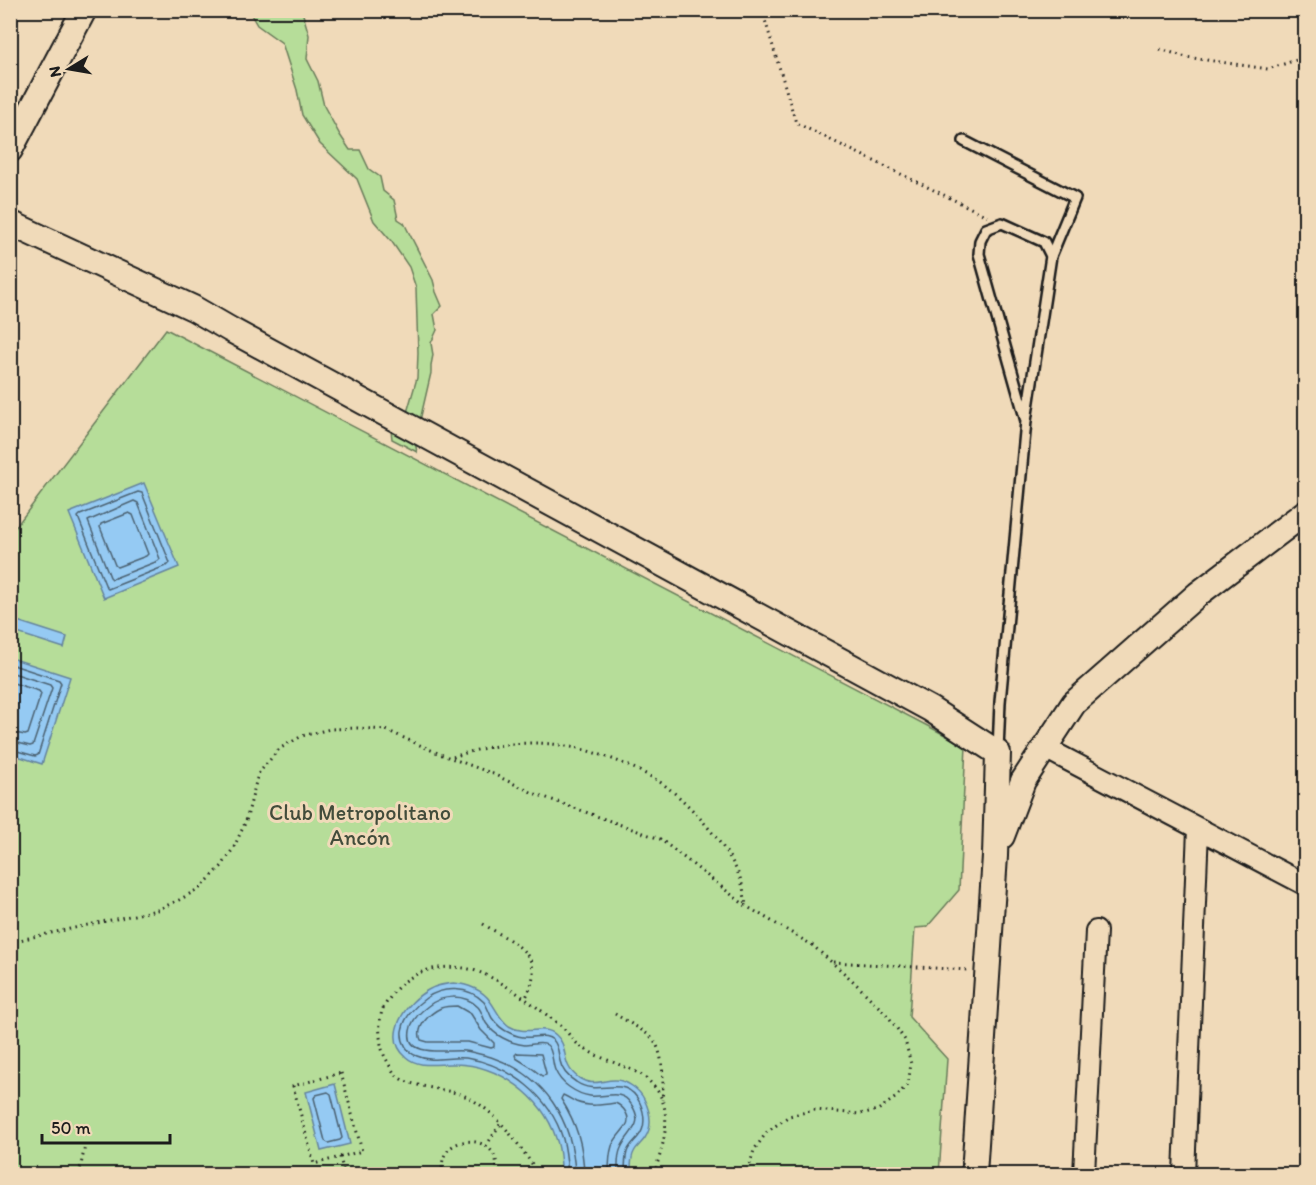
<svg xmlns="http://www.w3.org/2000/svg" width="1316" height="1185" font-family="Itim,sans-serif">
<rect width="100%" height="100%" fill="#f0dab9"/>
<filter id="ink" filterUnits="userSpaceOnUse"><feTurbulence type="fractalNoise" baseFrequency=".0167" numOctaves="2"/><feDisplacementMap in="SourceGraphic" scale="12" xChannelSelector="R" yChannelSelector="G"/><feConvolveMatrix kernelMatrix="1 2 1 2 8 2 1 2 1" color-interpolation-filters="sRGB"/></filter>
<g filter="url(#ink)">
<g fill="#b6dd99" stroke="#697c5a" stroke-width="1.5">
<polygon points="249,11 302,11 309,35 307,59 318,81 324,106 340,135 350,150 360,150 369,169 380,177 383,191 394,200 398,219 404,223 433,280 436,292 442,306 434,314 437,330 431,343 433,355 431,365 431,373 415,442 417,452 392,439 391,430 406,416 417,378 418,353 416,288 409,267 392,242 374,221 357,179 320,144 302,115 297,90 282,43 257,25"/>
<polygon points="166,329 966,746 959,890 927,927 915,928 909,1017 947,1059 939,1174 11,1174 11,533"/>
</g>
<g fill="#95caf3" stroke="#65849d" stroke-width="1.5">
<polygon points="144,483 179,567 104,598 69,513"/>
<polygon points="11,619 67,637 64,648 11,631"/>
<polygon points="11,658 70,677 42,764 11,754"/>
<path d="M 454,983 C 467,984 483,990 490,1001 C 497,1010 499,1019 509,1026 C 526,1037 543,1023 556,1035 C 570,1047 559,1064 579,1078 C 593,1087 601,1080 615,1080 C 626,1080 639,1089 644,1099 C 650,1111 653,1126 645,1138 C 642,1143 636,1147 634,1152 C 630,1159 632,1168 630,1174 L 562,1174 C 560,1162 561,1150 556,1138 C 542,1096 500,1065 455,1064 C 439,1063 419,1069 406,1057 C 382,1036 406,1002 428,990 C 436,985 445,984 454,983 Z"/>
<polygon points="335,1084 350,1144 321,1151 306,1092"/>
</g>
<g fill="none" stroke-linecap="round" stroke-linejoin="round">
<g stroke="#4c6272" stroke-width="1.5">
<polygon points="138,492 142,493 170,563 168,565 108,589 106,587 78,517 80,515"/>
<polygon points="134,501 138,503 160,559 158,561 112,579 110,577 88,521 90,520"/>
<polygon points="129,513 133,515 148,554 146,556 117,567 115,565 100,527 101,524"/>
<polyline points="10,664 59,680 61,683 38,755 35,756 10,749"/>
<polyline points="10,672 50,685 52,688 33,745 30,746 10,741"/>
<polyline points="10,682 39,691 41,694 28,734 25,735 10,732"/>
<path d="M 457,1006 L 471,1014 L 481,1030 L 494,1043 L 494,1047 L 491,1048 L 468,1042 L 428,1042 L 421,1040 C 415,1027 430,1013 441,1008 C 446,1006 452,1006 457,1006 Z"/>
<polygon points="517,1053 541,1054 546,1073 546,1075 542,1076 529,1066 516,1058 515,1055"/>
<polygon points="328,1092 331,1094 342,1138 340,1140 328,1143 325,1141 314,1098 316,1095"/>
<path d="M 568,1174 C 567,1162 566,1150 563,1139 C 550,1096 510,1065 466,1058 C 450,1056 432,1063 417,1056 C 407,1053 401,1041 402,1031 C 404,1018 415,1006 426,998 C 443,986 469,986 484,1002 C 488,1007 489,1013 492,1018 C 496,1024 503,1030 510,1033 C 516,1036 524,1038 532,1037 C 540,1037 546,1034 553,1040 C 559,1046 558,1054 560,1061 C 562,1071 568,1077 576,1082 C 599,1098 625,1072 640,1103 C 645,1114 646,1128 638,1137 C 634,1142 629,1146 627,1152 C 625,1159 625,1168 625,1174"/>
<path d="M 575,1174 C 573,1120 545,1075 491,1057 C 483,1055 474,1052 465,1051 C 449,1049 405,1059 410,1031 C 411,1021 420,1012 428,1006 C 442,995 464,993 478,1007 C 482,1011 483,1018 486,1023 C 490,1029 497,1035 503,1038 C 510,1042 517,1044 525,1045 C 531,1045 541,1041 547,1045 C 553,1049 552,1063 555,1070 C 558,1077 563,1083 569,1087 C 576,1092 582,1095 590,1096 C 605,1098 621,1088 631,1104 C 646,1126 628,1131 621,1148 C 617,1156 618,1166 618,1174"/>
<path d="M 584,1174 C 583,1145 577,1124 561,1099 L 563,1095 C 568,1097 572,1100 576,1102 C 589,1107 602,1105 615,1103 C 623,1106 632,1117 626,1126 C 621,1133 615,1138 612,1146 C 609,1155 609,1165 609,1174"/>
</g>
<g stroke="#1c1c1c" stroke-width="14">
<g id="service">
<polyline points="964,141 1075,198 1051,256"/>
<polyline points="998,751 1000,702 1026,421 1051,256 1044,242 1002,223 986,229 980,241 979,254 1026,421"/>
</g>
</g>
<g stroke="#1c1c1c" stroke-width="24">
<g id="minor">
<polyline points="1045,748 1306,885"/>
<polyline points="1084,1174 1096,931"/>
<polyline points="1184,1174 1198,829"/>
</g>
</g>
<g stroke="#1c1c1c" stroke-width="28">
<g id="tertiary">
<polyline points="10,150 84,10"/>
<polyline points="10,223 193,308 231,330 930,709 998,753 995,856 974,1174"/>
<polyline points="1002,836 1023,781 1074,703 1198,594 1306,512"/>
</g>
</g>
<g stroke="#1c1c1c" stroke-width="3" stroke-dasharray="1.5 4.5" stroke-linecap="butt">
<polyline points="762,10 796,123 987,216"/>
<polyline points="1160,49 1186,57 1268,69 1306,57"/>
<path d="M 453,757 C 488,745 528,739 566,746 C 596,751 628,764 655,779 C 685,796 733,851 742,884 C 744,891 745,899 746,906"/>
<path d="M 483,924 C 515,944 549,955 525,999"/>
<polyline points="10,942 157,910 179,900 200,888 222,866 234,847 246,821 258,774 279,749 302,736 330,729 358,728 386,730 440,754 491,773 533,793 660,839 746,906 812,945 852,980 888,1016 905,1040 911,1064 908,1084 895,1098 878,1110 860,1114 815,1110 789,1116 767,1132 754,1150 747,1174"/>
<polyline points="833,962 967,970"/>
<path d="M 615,1014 C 626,1021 640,1028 651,1037 C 664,1049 664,1083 662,1100"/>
<polygon points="341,1073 362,1151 314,1164 293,1086"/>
<polyline points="486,1146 501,1123"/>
<polyline points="340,1157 344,1174"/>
<polyline points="79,1174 85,1146"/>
<path d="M 443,1174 C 434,1130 505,1131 496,1174"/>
<path d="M 539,1174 C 519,1146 501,1115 469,1098 C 449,1087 410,1089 396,1075 C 392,1071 389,1064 386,1059 C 379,1047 378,1024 382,1011 C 383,1007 387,1002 389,999 C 398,984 411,975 428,970 C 441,967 455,966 469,969 C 497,975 538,1008 561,1026 C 568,1032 573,1041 580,1046 C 599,1059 622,1064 642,1075 C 646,1078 649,1081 652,1084 C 676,1109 663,1146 654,1174"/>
</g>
<use href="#service" stroke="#f0dab9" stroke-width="9"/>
<use href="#minor" stroke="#f0dab9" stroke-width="20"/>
<use href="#tertiary" stroke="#f0dab9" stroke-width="24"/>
</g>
</g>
<g text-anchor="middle" stroke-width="6" stroke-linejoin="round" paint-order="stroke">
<g font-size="22" fill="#424c3b" stroke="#f0dab9">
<text x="360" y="820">Club Metropolitano<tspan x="360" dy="25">Ancón</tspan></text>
</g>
</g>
<rect width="1316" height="1185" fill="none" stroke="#f0dab9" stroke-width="36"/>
<rect x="18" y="18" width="1280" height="1149" fill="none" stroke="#1c1c1c" stroke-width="2" filter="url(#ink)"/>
<g transform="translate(69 69) rotate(259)" stroke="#f0dab9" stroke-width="4.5" paint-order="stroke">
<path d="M0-4.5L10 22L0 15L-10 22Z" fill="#1c1c1c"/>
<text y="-9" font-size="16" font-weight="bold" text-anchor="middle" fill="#1c1c1c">N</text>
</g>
<path d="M42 1134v9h128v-9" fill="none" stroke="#1c1c1c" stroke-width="3"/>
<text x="51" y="1134" font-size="18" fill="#1c1c1c" stroke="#f0dab9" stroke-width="4.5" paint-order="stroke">50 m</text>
</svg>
